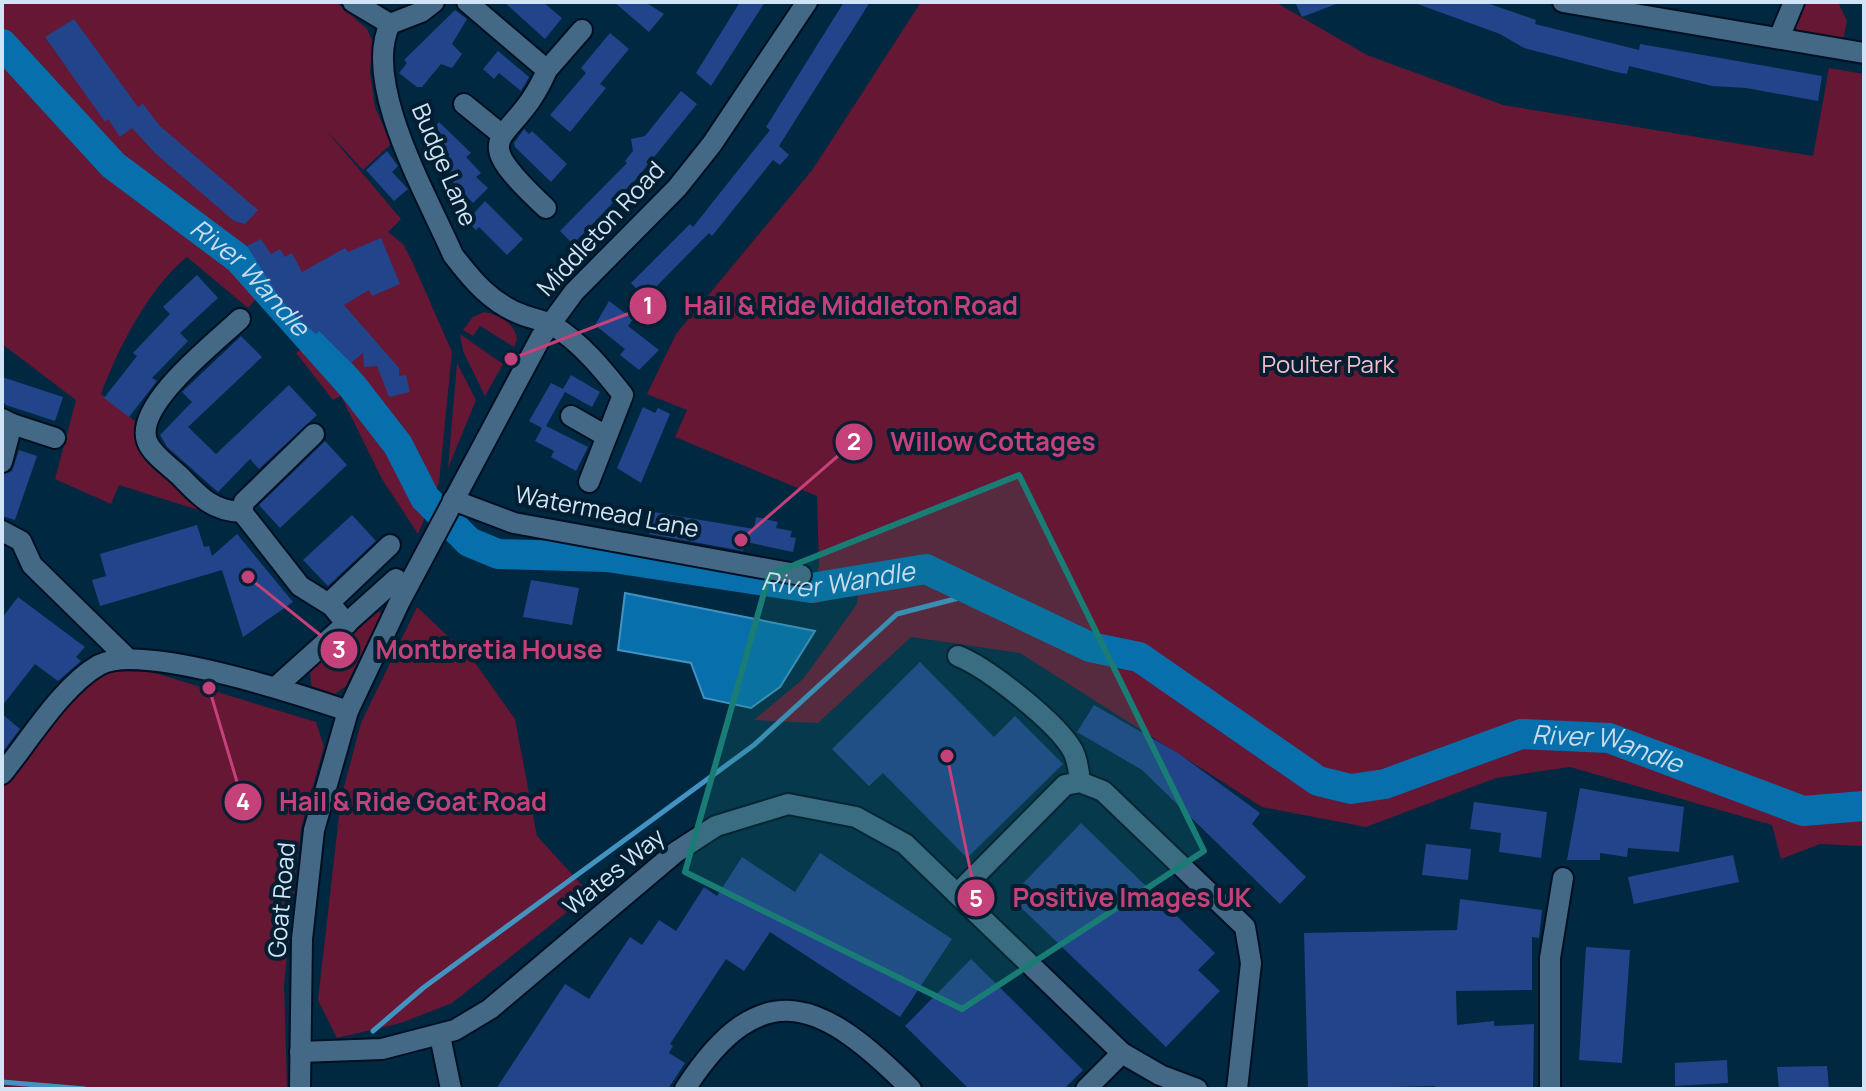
<svg xmlns="http://www.w3.org/2000/svg" width="1866" height="1091" font-family="Manrope,sans-serif">
<rect width="100%" height="100%" fill="#012841"/>
<g fill="#661734">
<path d="M 2,2 L 336,2 L 367,29 L 372,40 L 370,73 L 375,107 L 391,144 L 363,170 L 325,129 L 401,219 L 388,232 L 403,244 L 412,261 L 452,352 L 439,483 L 418,534 L 382,479 L 341,396 L 333,400 L 296,353 L 301,349 L 295,341 L 302,334 L 293,325 L 298,320 L 275,292 L 269,295 L 263,291 L 248,308 L 187,257 C 150,286 117,350 101,394 L 136,422 L 137,438 L 211,514 L 119,485 L 111,504 L 55,479 L 76,400 L 2,344 Z"/>
<polygon points="921,2 1275,2 1367,55 1503,105 1813,156 1829,68 1864,74 1864,861 1862,846 1820,844 1781,859 1772,825 1570,767 1496,778 1366,827 1262,807 1020,653 911,637 818,723 754,720 804,678 857,604 858,592 813,604 819,564 817,496 675,437 687,410 647,394 676,334 813,169"/>
<polygon points="1794,2 1838,2 1847,21 1841,49 1779,38"/>
<path d="M 484,312 C 499,315 515,323 517,339 L 514,347 L 480,326 L 473,336 L 463,330 L 473,317 Z"/>
<polygon points="460,334 503,364 485,396 463,351"/>
<polygon points="457,363 476,400 448,468"/>
<polygon points="417,607 473,660 515,719 537,836 590,894 452,1003 401,1023 337,1038 318,1000 341,798 361,723"/>
<polygon points="378,612 382,613 346,686 332,696 312,690 310,671"/>
<path d="M 145,670 L 316,722 L 324,747 L 301,828 L 284,984 L 287,1089 L 2,1089 L 2,787 C 19,764 68,693 90,680 C 106,670 127,671 145,670 Z"/>
</g>
<polygon fill="#0770ac" stroke="#4393c2" stroke-width="2" points="625,593 815,631 780,687 751,708 704,698 691,663 618,650"/>
<g fill="none" stroke-linecap="round" stroke-linejoin="round">
<g stroke="#4393c2" stroke-width="5">
<polyline points="373,1031 423,988 754,745 897,614 978,593"/>
<polyline points="2,1082 85,1089"/>
</g>
<path stroke="#0770ac" stroke-width="30" id="s1" d="M 2,44 L 113,165 L 239,259 L 353,387 L 398,445 L 425,498 L 469,542 L 498,554 L 607,557 L 811,588 L 926,569 L 1090,647 L 1139,657 L 1318,781 L 1351,789 L 1385,784 L 1521,734 L 1609,738 L 1803,811 L 1864,806"/>
</g>
<g fill="#22448b">
<polygon points="504,2 543,2 562,18 545,39"/>
<polygon points="614,2 645,2 664,14 649,32"/>
<polygon points="740,2 765,2 711,86 696,73"/>
<polygon points="844,2 870,2 779,146 789,155 780,165 773,160 712,236 709,233 645,298 631,283 690,224 693,227 770,130 766,127"/>
<polygon points="1295,2 1338,2 1339,3 1302,17"/>
<polygon points="1412,2 1484,2 1536,20 1535,24 1639,50 1640,44 1822,76 1818,101 1746,88 1712,86 1629,66 1627,74 1616,72 1524,48 1500,34"/>
<polygon points="455,10 467,19 452,44 462,54 452,68 441,64 422,87 417,87 399,73 407,63 404,60"/>
<polygon points="74,19 138,107 143,104 160,126 258,210 245,224 234,221 156,154 132,128 120,137 108,119 105,122 45,37"/>
<polygon points="610,33 629,49 600,84 606,88 570,132 550,115 586,73 581,68"/>
<polygon points="498,51 529,77 521,91 499,73 494,79 483,69"/>
<polygon points="681,91 697,104 637,178 573,244 560,231 627,163 625,161 633,151 631,139 645,136"/>
<polygon points="439,122 471,153 466,157 481,173 476,177 488,188 473,203 446,175 449,172 430,153 434,149 424,140"/>
<polygon points="524,129 529,134 532,131 567,164 551,182 515,147 514,143"/>
<polygon points="387,151 398,166 392,172 408,189 394,201 366,170"/>
<polygon points="485,201 523,239 507,255 479,227 476,230 467,221"/>
<polygon points="381,238 400,284 372,296 369,290 344,305 399,368 399,376 406,375 410,392 389,397 377,366 364,367 363,353 351,363 319,331 316,334 299,320 280,299 247,246 261,239 271,254 280,249 285,257 292,253 302,272 345,248 348,252"/>
<polygon points="197,275 218,298 180,333 188,341 152,378 157,381 129,417 104,398 137,356 133,353 170,314 163,307"/>
<polygon points="609,301 633,319 628,326 659,350 639,370 620,355 625,349 595,325"/>
<polygon points="241,336 262,357 188,427 216,454 289,385 317,415 259,469 250,459 218,492 167,447 160,435 192,402 182,392"/>
<polygon points="571,375 600,392 592,407 565,392 546,426 588,447 576,471 551,457 554,451 535,441 542,428 529,421 551,383 563,389"/>
<polygon points="2,377 63,397 55,421 6,405 2,401"/>
<polygon points="643,407 655,413 658,408 670,414 641,483 617,468"/>
<polygon points="325,441 347,465 280,528 259,505"/>
<polygon points="19,450 37,456 15,520 2,516 2,475 12,471"/>
<polygon points="654,512 754,529 756,517 778,522 776,528 792,531 790,537 796,538 793,552 746,542 743,551 649,534"/>
<polygon points="352,515 376,541 328,586 303,560"/>
<polygon points="197,525 204,547 209,546 212,556 237,534 293,602 243,637 222,570 100,606 92,580 106,576 100,554"/>
<polygon points="531,580 579,588 572,625 523,617"/>
<polygon points="18,597 85,647 76,657 81,661 58,681 35,664 2,706 2,618"/>
<polygon points="920,662 994,737 1015,716 1063,764 967,858 883,773 869,786 832,749"/>
<polygon points="1094,705 1178,753 1260,813 1252,824 1306,877 1280,904 1142,770 1077,732"/>
<polygon points="2,714 20,729 2,753"/>
<polygon points="1580,788 1684,807 1679,852 1628,848 1627,857 1600,853 1600,860 1567,860"/>
<polygon points="1474,802 1547,812 1541,858 1499,852 1501,833 1470,829"/>
<polygon points="1081,823 1215,953 1198,970 1220,991 1166,1047 1010,897"/>
<polygon points="1426,844 1471,849 1468,880 1422,875"/>
<polygon points="820,853 952,939 900,1017 770,932 744,971 726,959 670,1044 673,1046 669,1053 685,1063 668,1089 496,1089 565,984 589,999 630,937 642,945 659,920 676,931 704,887 717,896 742,857 795,892"/>
<polygon points="1733,855 1739,882 1634,904 1628,877"/>
<polygon points="1460,899 1542,910 1539,938 1532,937 1532,990 1456,991 1457,1025 1494,1021 1494,1026 1534,1024 1533,1089 1435,1089 1435,1086 1308,1089 1304,933 1457,930"/>
<polygon points="1586,947 1630,950 1622,1063 1579,1060"/>
<polygon points="971,959 1083,1070 1064,1089 969,1089 905,1026"/>
<polygon points="1727,1060 1728,1083 1675,1086 1675,1063"/>
<polygon points="1827,1066 1829,1089 1779,1089 1777,1067"/>
</g>
<g fill="none" stroke-linecap="round" stroke-linejoin="round">
<g stroke="#001022" stroke-width="24">
<g id="minor">
<polyline points="353,2 390,24"/>
<path d="M 434,2 L 421,12 L 390,24 C 361,83 429,199 453,255 C 472,280 492,304 523,315 C 533,319 543,320 552,325 C 580,341 604,371 623,395 L 589,482"/>
<path d="M 467,2 L 547,70 C 514,149 458,126 546,208"/>
<polyline points="1563,2 1864,53"/>
<polyline points="1779,38 1794,2"/>
<polyline points="547,70 582,30"/>
<polyline points="464,104 501,134"/>
<path d="M 240,319 C 216,342 134,405 147,441 C 152,455 171,467 181,477 C 200,497 213,511 242,512"/>
<polyline points="571,416 606,436"/>
<polyline points="2,419 12,424 2,462"/>
<polyline points="12,424 55,438"/>
<polyline points="453,500 514,523 801,575"/>
<polyline points="242,512 300,586 332,606 347,624"/>
<polyline points="242,512 244,502 314,434"/>
<polyline points="2,531 21,541 32,565 127,658"/>
<polyline points="329,603 390,545"/>
<path d="M 958,656 C 988,668 1058,723 1073,751 C 1078,761 1079,772 1080,782"/>
<polyline points="277,686 396,579"/>
<path d="M 2,774 C 29,741 62,686 99,665 C 141,642 301,695 348,711"/>
<polyline points="958,893 1065,785 1080,782 1103,791 1245,927 1251,963 1237,1089"/>
<polyline points="440,1036 451,1089"/>
<polyline points="300,1052 382,1049 455,1030 490,1009 676,852 716,826 788,804 856,817 905,844 1122,1053 1160,1075 1197,1089"/>
<polyline points="300,1089 302,939 314,830 348,711 400,601 541,337 574,292 677,188 712,144 807,2"/>
<path d="M 685,1089 C 763,968 825,1003 911,1089"/>
<polyline points="1086,1089 1122,1053"/>
<polyline points="1550,1089 1550,958 1563,878"/>
</g>
</g>
<use href="#minor" stroke="#446986" stroke-width="20"/>
</g>
<path fill="#197c75" fill-opacity="0.2" stroke="#197c75" stroke-width="6" stroke-linejoin="round" d="M 1019,475 L 1204,851 L 962,1009 L 685,872 L 769,575 Z"/>
<g text-anchor="middle" stroke-width="8" stroke-linejoin="round" paint-order="stroke">
<g font-size="24" fill="#d0e4f5" stroke="#021e31">
<text transform="translate(444 165) rotate(67)" y="8">Budge Lane</text>
<text transform="translate(601 229) rotate(-47)" y="8">Middleton Road</text>
<text transform="translate(607 512) rotate(11)" y="8">Watermead Lane</text>
<text transform="translate(614 872) rotate(-39)" y="8">Wates Way</text>
<text transform="translate(282 900) rotate(-85)" y="8">Goat Road</text>
</g>
<g font-size="24" fill="#f2beca" stroke="#021e31">
<text x="1328" y="373">Poulter Park</text>
</g>
<g font-size="26" font-style="italic" fill="#c8dcec" stroke="#021e31">
<text dy="9" stroke="none"><textPath href="#s1" startOffset="342">River Wandle</textPath></text>
<text dy="9" stroke="none"><textPath href="#s1" startOffset="1062">River Wandle</textPath></text>
<text dy="9" stroke="none"><textPath href="#s1" startOffset="1902">River Wandle</textPath></text>
</g>
</g>
<path fill="none" stroke="#c5417a" stroke-width="3" d="M511 359L648 306M741 540L854 442M248 577L339 650M209 688L243 802M947 756L976 898"/>
<g fill="#c5417a" stroke="#021e31" stroke-width="3">
<circle cx="511" cy="359" r="8"/>
<circle cx="741" cy="540" r="8"/>
<circle cx="248" cy="577" r="8"/>
<circle cx="209" cy="688" r="8"/>
<circle cx="947" cy="756" r="8"/>
<circle cx="648" cy="306" r="20"/>
<circle cx="854" cy="442" r="20"/>
<circle cx="339" cy="650" r="20"/>
<circle cx="243" cy="802" r="20"/>
<circle cx="976" cy="898" r="20"/>
</g>
<g font-size="24" text-anchor="middle" font-weight="bold" fill="#fff">
<text x="648" y="314">1</text>
<text x="854" y="450">2</text>
<text x="339" y="658">3</text>
<text x="243" y="810">4</text>
<text x="976" y="907">5</text>
</g>
<g font-size="26" text-anchor="middle" font-weight="bold" fill="#c5417a" stroke="#021e31" stroke-width="8" stroke-linejoin="round" paint-order="stroke">
<text x="851" y="315">Hail &amp; Ride Middleton Road</text>
<text x="993" y="451">Willow Cottages</text>
<text x="489" y="659">Montbretia House</text>
<text x="413" y="811">Hail &amp; Ride Goat Road</text>
<text x="1132" y="907">Positive Images UK</text>
</g>
<rect width="1866" height="1091" fill="none" stroke="#d0e4f5" stroke-width="8"/>
</svg>
